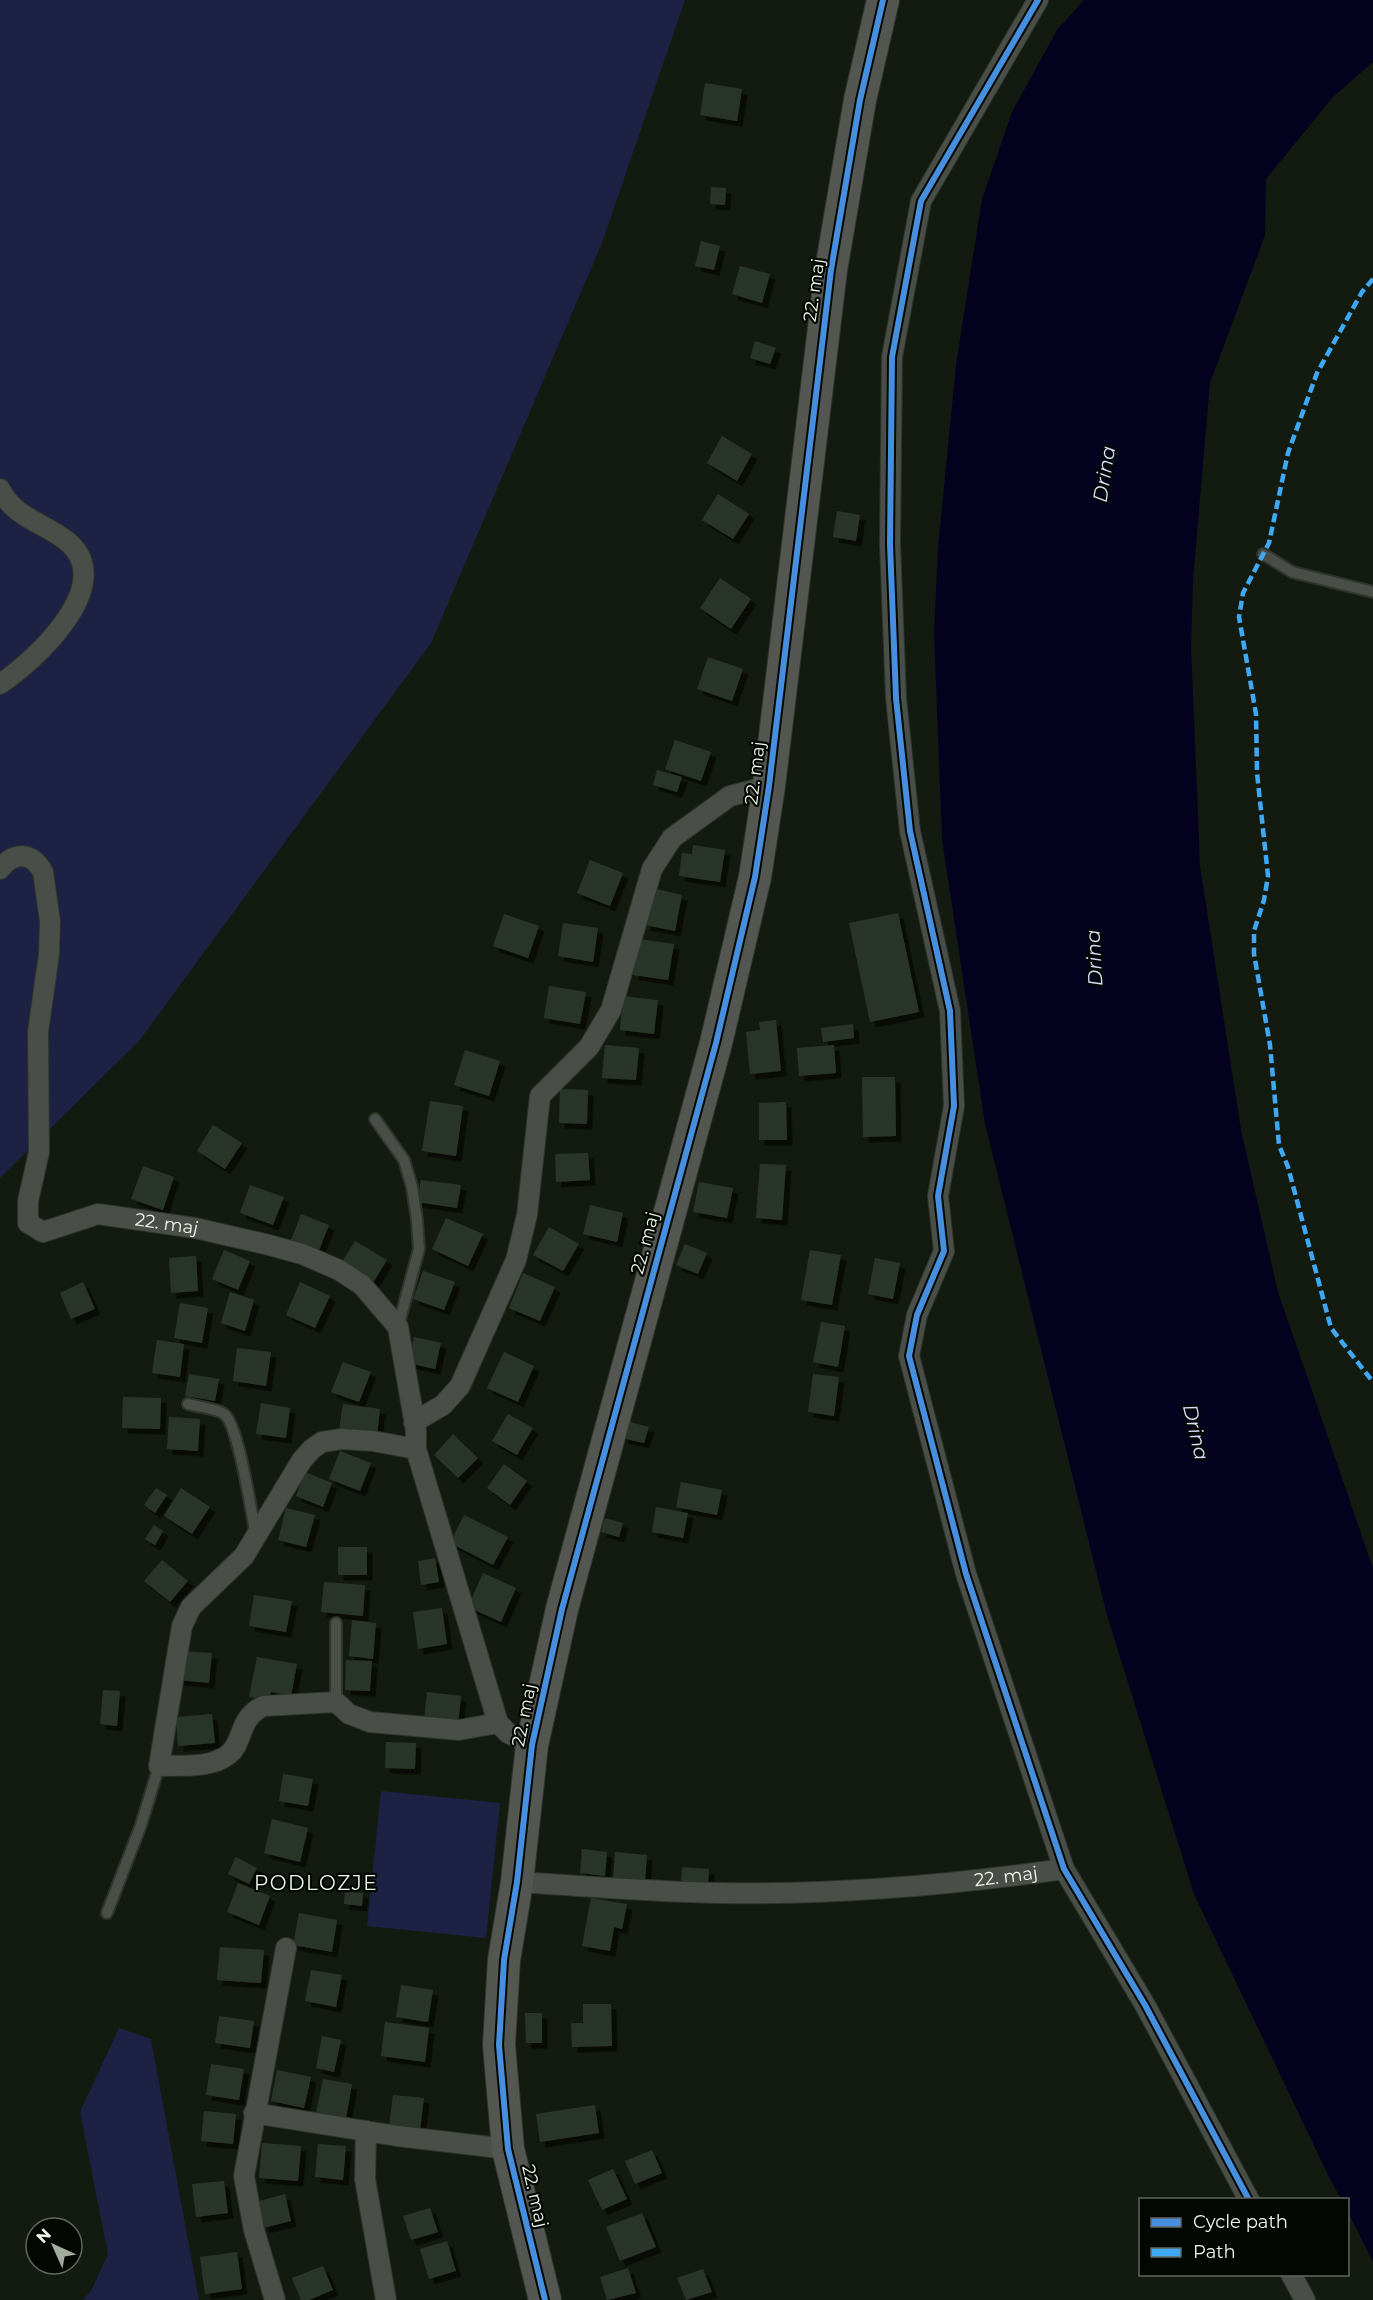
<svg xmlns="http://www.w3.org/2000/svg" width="1373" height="2300" font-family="Montserrat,sans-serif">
<defs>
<filter id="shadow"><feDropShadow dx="5.5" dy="5.5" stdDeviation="0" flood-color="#0009"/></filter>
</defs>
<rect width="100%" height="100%" fill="#131b10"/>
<g fill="#1d2244">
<polygon points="0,0 685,0 602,243 431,643 139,1041 0,1178"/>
<polygon points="381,1791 500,1803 486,1938 367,1926"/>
<polygon points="119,2028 151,2039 199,2300 83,2300 91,2291 108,2254 80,2112"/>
</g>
<polygon fill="#04021f" points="1084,0 1373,0 1373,62 1333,97 1266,179 1265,235 1210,383 1193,580 1191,646 1200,866 1241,1130 1278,1292 1373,1568 1373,2262 1348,2212 1348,2200 1341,2199 1328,2175 1194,1894 1107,1615 985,1124 942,839 934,632 938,549 956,365 982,199 1012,112 1057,30"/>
<g fill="#2c3629" filter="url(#shadow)">
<polygon points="705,83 742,89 737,121 700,115"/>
<polygon points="711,187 726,188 725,205 710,204"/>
<polygon points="701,241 720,246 714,270 695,266"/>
<polygon points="740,266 770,274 762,303 732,294"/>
<polygon points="755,341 776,348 770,364 750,358"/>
<polygon points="722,436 752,454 737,481 707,463"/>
<polygon points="718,494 749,514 733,539 702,520"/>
<polygon points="837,511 860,515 856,541 833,537"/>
<polygon points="720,578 751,599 731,629 700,608"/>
<polygon points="708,657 743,669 732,701 697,689"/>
<polygon points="675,740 711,752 701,781 665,769"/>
<polygon points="657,770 682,777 677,792 653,785"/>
<polygon points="693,845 725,850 720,882 679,876 682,853 692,854"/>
<polygon points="590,860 623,873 610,906 577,893"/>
<polygon points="652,888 682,895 675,931 645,925"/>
<polygon points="898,913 919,1012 870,1022 849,923"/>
<polygon points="504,914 539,926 528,958 493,946"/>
<polygon points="563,923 598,928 593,962 558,956"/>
<polygon points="639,939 674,944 668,980 633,975"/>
<polygon points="549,986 586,992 580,1024 544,1018"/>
<polygon points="623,996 658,1000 654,1034 620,1030"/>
<polygon points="776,1020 781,1071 750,1074 746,1032 760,1030 759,1022"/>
<polygon points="853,1024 854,1038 823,1042 821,1028"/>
<polygon points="605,1045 639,1048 636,1080 602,1078"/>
<polygon points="834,1045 836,1073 799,1076 797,1048"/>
<polygon points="465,1050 500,1061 489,1096 454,1085"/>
<polygon points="862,1077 895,1077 896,1136 863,1137"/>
<polygon points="560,1089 588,1090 587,1124 559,1123"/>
<polygon points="430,1101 463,1106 456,1156 422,1151"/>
<polygon points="786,1102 787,1140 759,1140 759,1103"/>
<polygon points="213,1125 242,1143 225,1169 197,1151"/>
<polygon points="588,1153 590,1180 556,1182 555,1154"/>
<polygon points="760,1164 786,1165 782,1220 756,1218"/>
<polygon points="143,1166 174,1177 163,1210 131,1199"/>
<polygon points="421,1180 461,1185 457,1208 417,1202"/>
<polygon points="699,1182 733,1188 727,1218 693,1212"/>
<polygon points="250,1185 284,1197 273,1225 240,1213"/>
<polygon points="590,1205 623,1213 617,1242 583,1234"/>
<polygon points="301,1214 329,1225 318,1253 290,1243"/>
<polygon points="446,1218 483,1234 468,1266 432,1249"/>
<polygon points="549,1227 579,1244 563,1271 533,1255"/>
<polygon points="355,1241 387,1260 371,1286 339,1267"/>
<polygon points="685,1244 707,1253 698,1274 676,1265"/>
<polygon points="224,1250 250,1261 238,1290 212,1279"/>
<polygon points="810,1250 841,1255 832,1305 801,1300"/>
<polygon points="196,1256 198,1291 171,1293 169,1258"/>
<polygon points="875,1258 900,1263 893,1299 868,1294"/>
<polygon points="423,1271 455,1282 444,1310 413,1299"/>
<polygon points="523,1273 555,1287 540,1321 509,1308"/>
<polygon points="83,1282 95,1309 71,1319 60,1293"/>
<polygon points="300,1282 330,1296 315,1328 286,1315"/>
<polygon points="230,1292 254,1300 245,1331 221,1323"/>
<polygon points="180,1303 208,1308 202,1343 174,1338"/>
<polygon points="821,1322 845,1326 838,1367 813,1362"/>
<polygon points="414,1337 441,1343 435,1369 408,1363"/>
<polygon points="157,1340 184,1344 180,1377 152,1373"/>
<polygon points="237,1348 271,1352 266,1386 233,1381"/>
<polygon points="504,1352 534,1366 518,1402 487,1388"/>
<polygon points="343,1362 371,1372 359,1402 331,1392"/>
<polygon points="189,1374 219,1379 215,1401 185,1396"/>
<polygon points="813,1374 839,1377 834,1416 808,1412"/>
<polygon points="123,1397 161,1398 160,1429 122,1428"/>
<polygon points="261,1403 290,1408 286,1438 256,1434"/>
<polygon points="343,1404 380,1409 377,1435 339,1430"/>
<polygon points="508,1414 533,1428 517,1455 492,1441"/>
<polygon points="169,1417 200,1419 198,1451 167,1449"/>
<polygon points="626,1421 649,1427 644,1443 622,1438"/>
<polygon points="453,1434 478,1458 458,1478 434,1455"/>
<polygon points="340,1451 371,1463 360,1491 329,1479"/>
<polygon points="504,1464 527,1481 510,1505 487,1488"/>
<polygon points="305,1472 332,1483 323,1507 296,1496"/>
<polygon points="681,1482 722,1490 717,1515 676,1507"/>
<polygon points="156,1488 167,1495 155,1513 144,1505"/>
<polygon points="181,1488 210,1507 192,1534 164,1516"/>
<polygon points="656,1507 688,1513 683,1538 652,1532"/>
<polygon points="286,1508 315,1515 306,1547 278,1540"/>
<polygon points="464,1515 508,1537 493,1565 450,1543"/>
<polygon points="605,1518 623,1523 619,1537 601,1532"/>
<polygon points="154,1525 163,1531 155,1545 145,1539"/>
<rect x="338" y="1547" width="29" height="28"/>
<polygon points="435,1558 439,1582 421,1585 418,1561"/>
<polygon points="162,1560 188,1581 170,1602 144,1581"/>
<polygon points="483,1573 516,1588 501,1622 468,1607"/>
<polygon points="324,1582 365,1585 363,1616 321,1612"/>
<polygon points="254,1595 292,1601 286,1632 249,1626"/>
<polygon points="442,1608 447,1644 418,1649 413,1612"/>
<polygon points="352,1620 376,1623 373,1659 349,1656"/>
<polygon points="180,1651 212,1653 209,1683 178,1680"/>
<polygon points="257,1657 297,1664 291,1696 271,1692 269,1700 249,1697"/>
<polygon points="346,1660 372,1661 370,1691 345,1690"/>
<polygon points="103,1690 120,1691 117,1726 100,1724"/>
<polygon points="427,1692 461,1696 458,1725 424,1721"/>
<polygon points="212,1714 215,1743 178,1746 176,1717"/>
<polygon points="386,1742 416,1743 415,1769 385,1768"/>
<polygon points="283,1774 313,1779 308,1806 279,1801"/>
<polygon points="272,1819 308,1828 300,1862 264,1853"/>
<polygon points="582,1849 607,1852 605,1876 580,1873"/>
<polygon points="615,1852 647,1855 645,1881 613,1879"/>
<polygon points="236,1857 257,1868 249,1884 228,1874"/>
<polygon points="682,1867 709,1869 708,1889 681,1887"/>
<polygon points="238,1883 270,1896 259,1925 227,1912"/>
<polygon points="345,1891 363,1893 362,1906 344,1904"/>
<polygon points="591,1898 627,1904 622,1929 614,1927 610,1951 582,1946"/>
<polygon points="299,1913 337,1920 332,1952 293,1945"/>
<polygon points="220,1947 264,1950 261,1983 217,1980"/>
<polygon points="311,1970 342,1975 336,2007 305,2001"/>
<polygon points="401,1985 433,1990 428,2022 396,2017"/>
<polygon points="583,2004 611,2004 612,2046 572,2047 571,2023 583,2023"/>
<polygon points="525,2013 542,2013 542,2043 526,2043"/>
<polygon points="219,2016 254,2021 250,2048 215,2043"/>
<polygon points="385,2022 429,2028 425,2062 381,2056"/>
<polygon points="322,2036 341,2040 334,2072 316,2068"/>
<polygon points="211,2064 244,2069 239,2100 206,2095"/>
<polygon points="277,2070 311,2077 304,2108 271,2101"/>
<polygon points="323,2079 352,2084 346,2118 316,2113"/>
<polygon points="393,2095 424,2098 420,2130 389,2127"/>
<polygon points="595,2105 599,2133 540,2142 536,2114"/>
<polygon points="204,2111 236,2114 233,2144 201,2141"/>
<polygon points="262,2143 301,2146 298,2181 259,2178"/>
<polygon points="318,2144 346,2146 343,2180 315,2177"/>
<polygon points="652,2150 662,2173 635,2184 625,2161"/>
<polygon points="613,2169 627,2199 602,2210 588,2180"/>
<polygon points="224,2181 228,2213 196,2217 192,2184"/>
<polygon points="285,2194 291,2221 263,2228 256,2202"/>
<polygon points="430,2208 438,2232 411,2240 403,2216"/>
<polygon points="642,2213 656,2247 620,2261 606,2227"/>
<polygon points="447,2241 456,2271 429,2279 420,2249"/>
<polygon points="237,2252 242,2289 205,2294 200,2257"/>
<polygon points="323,2266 333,2290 309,2300 301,2300 292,2278"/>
<polygon points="628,2268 636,2293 607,2300 600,2277"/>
<polygon points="703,2269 712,2292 686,2300 677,2278"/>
</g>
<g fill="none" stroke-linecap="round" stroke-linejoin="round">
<g stroke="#2e352b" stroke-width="14">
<g id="service">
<polyline points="1263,554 1292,572 1373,592"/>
<polyline points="375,1119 404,1160 412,1187 417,1220 419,1249 398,1327"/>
<path d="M 188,1404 C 198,1407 216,1408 224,1414 C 239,1425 251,1513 256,1535"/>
<polyline points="336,1623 336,1702"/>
<polyline points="107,1913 141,1825 159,1766"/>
</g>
</g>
<g stroke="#2e352b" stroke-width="22">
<g id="minor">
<polyline points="1038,0 921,201 892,357 890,544 896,698 910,831 950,1011 954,1106 938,1196 944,1251 917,1315 909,1356 966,1574 1064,1869 1145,2005 1249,2200"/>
<path d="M 0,489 C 14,518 45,523 68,542 C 118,584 35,661 0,684"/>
<path id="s1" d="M 0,869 C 14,851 32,852 43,872 L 50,921 L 49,954 L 38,1032 L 39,1152 L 28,1201 L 28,1223 L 43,1232 L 98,1214 L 195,1228 L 265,1244 L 302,1254 L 339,1270 L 362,1285 L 398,1327 L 416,1431 L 416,1449 L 498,1723 L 508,1733 L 532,1745"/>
<polyline points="414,1422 443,1405 460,1386 516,1260 527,1215 540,1096 589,1047 611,1010 652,869 672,838 730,796 769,786"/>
<path d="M 416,1449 L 373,1441 L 342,1439 L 322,1442 L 312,1449 L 302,1460 L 244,1556 L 191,1607 L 182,1626 L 159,1766 C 181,1765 211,1769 229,1754 C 244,1742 238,1717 264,1706 L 336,1702 L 349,1714 L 370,1722 L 459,1730 L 498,1723"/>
<path id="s2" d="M 517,1882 C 585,1886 654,1892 722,1893 C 836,1895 951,1885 1064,1869"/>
<polyline points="254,2113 397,2136 508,2149"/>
<polyline points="366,2131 365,2179 386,2300"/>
<polyline points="1291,2274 1305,2300"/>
<polyline points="275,2300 254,2230 244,2176 286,1948"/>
</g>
</g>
<g stroke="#2e352b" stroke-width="34">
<polyline id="primary" points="545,2300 508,2149 499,2045 504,1960 517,1882 532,1745 562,1609 716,1043 755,877 769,786 831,270 860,100 883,0"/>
</g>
<use href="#service" stroke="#4a4e49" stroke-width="10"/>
<use href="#minor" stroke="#4a4e49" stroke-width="20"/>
<use href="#primary" stroke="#545751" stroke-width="32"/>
<polyline stroke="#3fa9f5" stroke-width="4.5" stroke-dasharray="9 4.5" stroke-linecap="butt" points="1373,279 1362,292 1317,373 1288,453 1269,543 1243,593 1239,617 1256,714 1257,773 1268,876 1264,900 1254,931 1254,954 1270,1045 1279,1145 1288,1167 1331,1328 1373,1382"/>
<g stroke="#030702" stroke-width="10">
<g id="cycleway">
<polyline points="1038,0 921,201 892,357 890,544 896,698 910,831 950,1011 954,1106 938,1196 944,1251 917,1315 909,1356 966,1574 1064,1869 1145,2005 1249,2200"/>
<polyline points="545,2300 508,2149 499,2045 504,1960 517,1882 532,1745 562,1609 716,1043 755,877 769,786 831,270 860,100 883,0"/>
</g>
</g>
<use href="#cycleway" stroke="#468fdf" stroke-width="6"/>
</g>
<g text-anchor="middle" stroke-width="4.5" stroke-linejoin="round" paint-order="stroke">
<g font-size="18" fill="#eef8eb" stroke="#030702">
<text transform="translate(814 290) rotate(-82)" y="6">22. maj</text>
<text transform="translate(755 773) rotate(-83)" y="6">22. maj</text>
<text dy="6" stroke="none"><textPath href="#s1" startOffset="552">22. maj</textPath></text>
<text transform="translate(645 1243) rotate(-75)" y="6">22. maj</text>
<text transform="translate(524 1715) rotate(-79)" y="6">22. maj</text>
<text dy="6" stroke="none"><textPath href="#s2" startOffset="490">22. maj</textPath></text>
<text transform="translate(535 2196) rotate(77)" y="6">22. maj</text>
</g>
<g font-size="20" font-style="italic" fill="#d6defe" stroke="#030702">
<text transform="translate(1104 474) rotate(-81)" y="7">Drina</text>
<text transform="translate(1094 958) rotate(-93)" y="7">Drina</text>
<text transform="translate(1196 1432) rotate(77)" y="7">Drina</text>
</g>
<g font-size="20" letter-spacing="1.5" fill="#eef8eb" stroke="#030702">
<text x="316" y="1890">PODLOZJE</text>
</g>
</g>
<rect x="1139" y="2198" width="210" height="78" fill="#030702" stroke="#61675f" stroke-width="1.5"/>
<rect x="1151" y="2218" width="30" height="9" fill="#468fdf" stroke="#61675f" stroke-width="1.5"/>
<text x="1193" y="2228" font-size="18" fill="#eef8eb">Cycle path</text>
<rect x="1151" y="2248" width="30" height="9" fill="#3fa9f5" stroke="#61675f" stroke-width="1.5"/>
<text x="1193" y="2258" font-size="18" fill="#eef8eb">Path</text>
<g transform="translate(54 2246) rotate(315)"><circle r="28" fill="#030702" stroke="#61675f" stroke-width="1.5"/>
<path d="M0-4.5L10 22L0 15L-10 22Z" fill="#a1ab9e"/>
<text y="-9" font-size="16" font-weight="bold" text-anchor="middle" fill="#eef8eb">N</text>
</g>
</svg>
